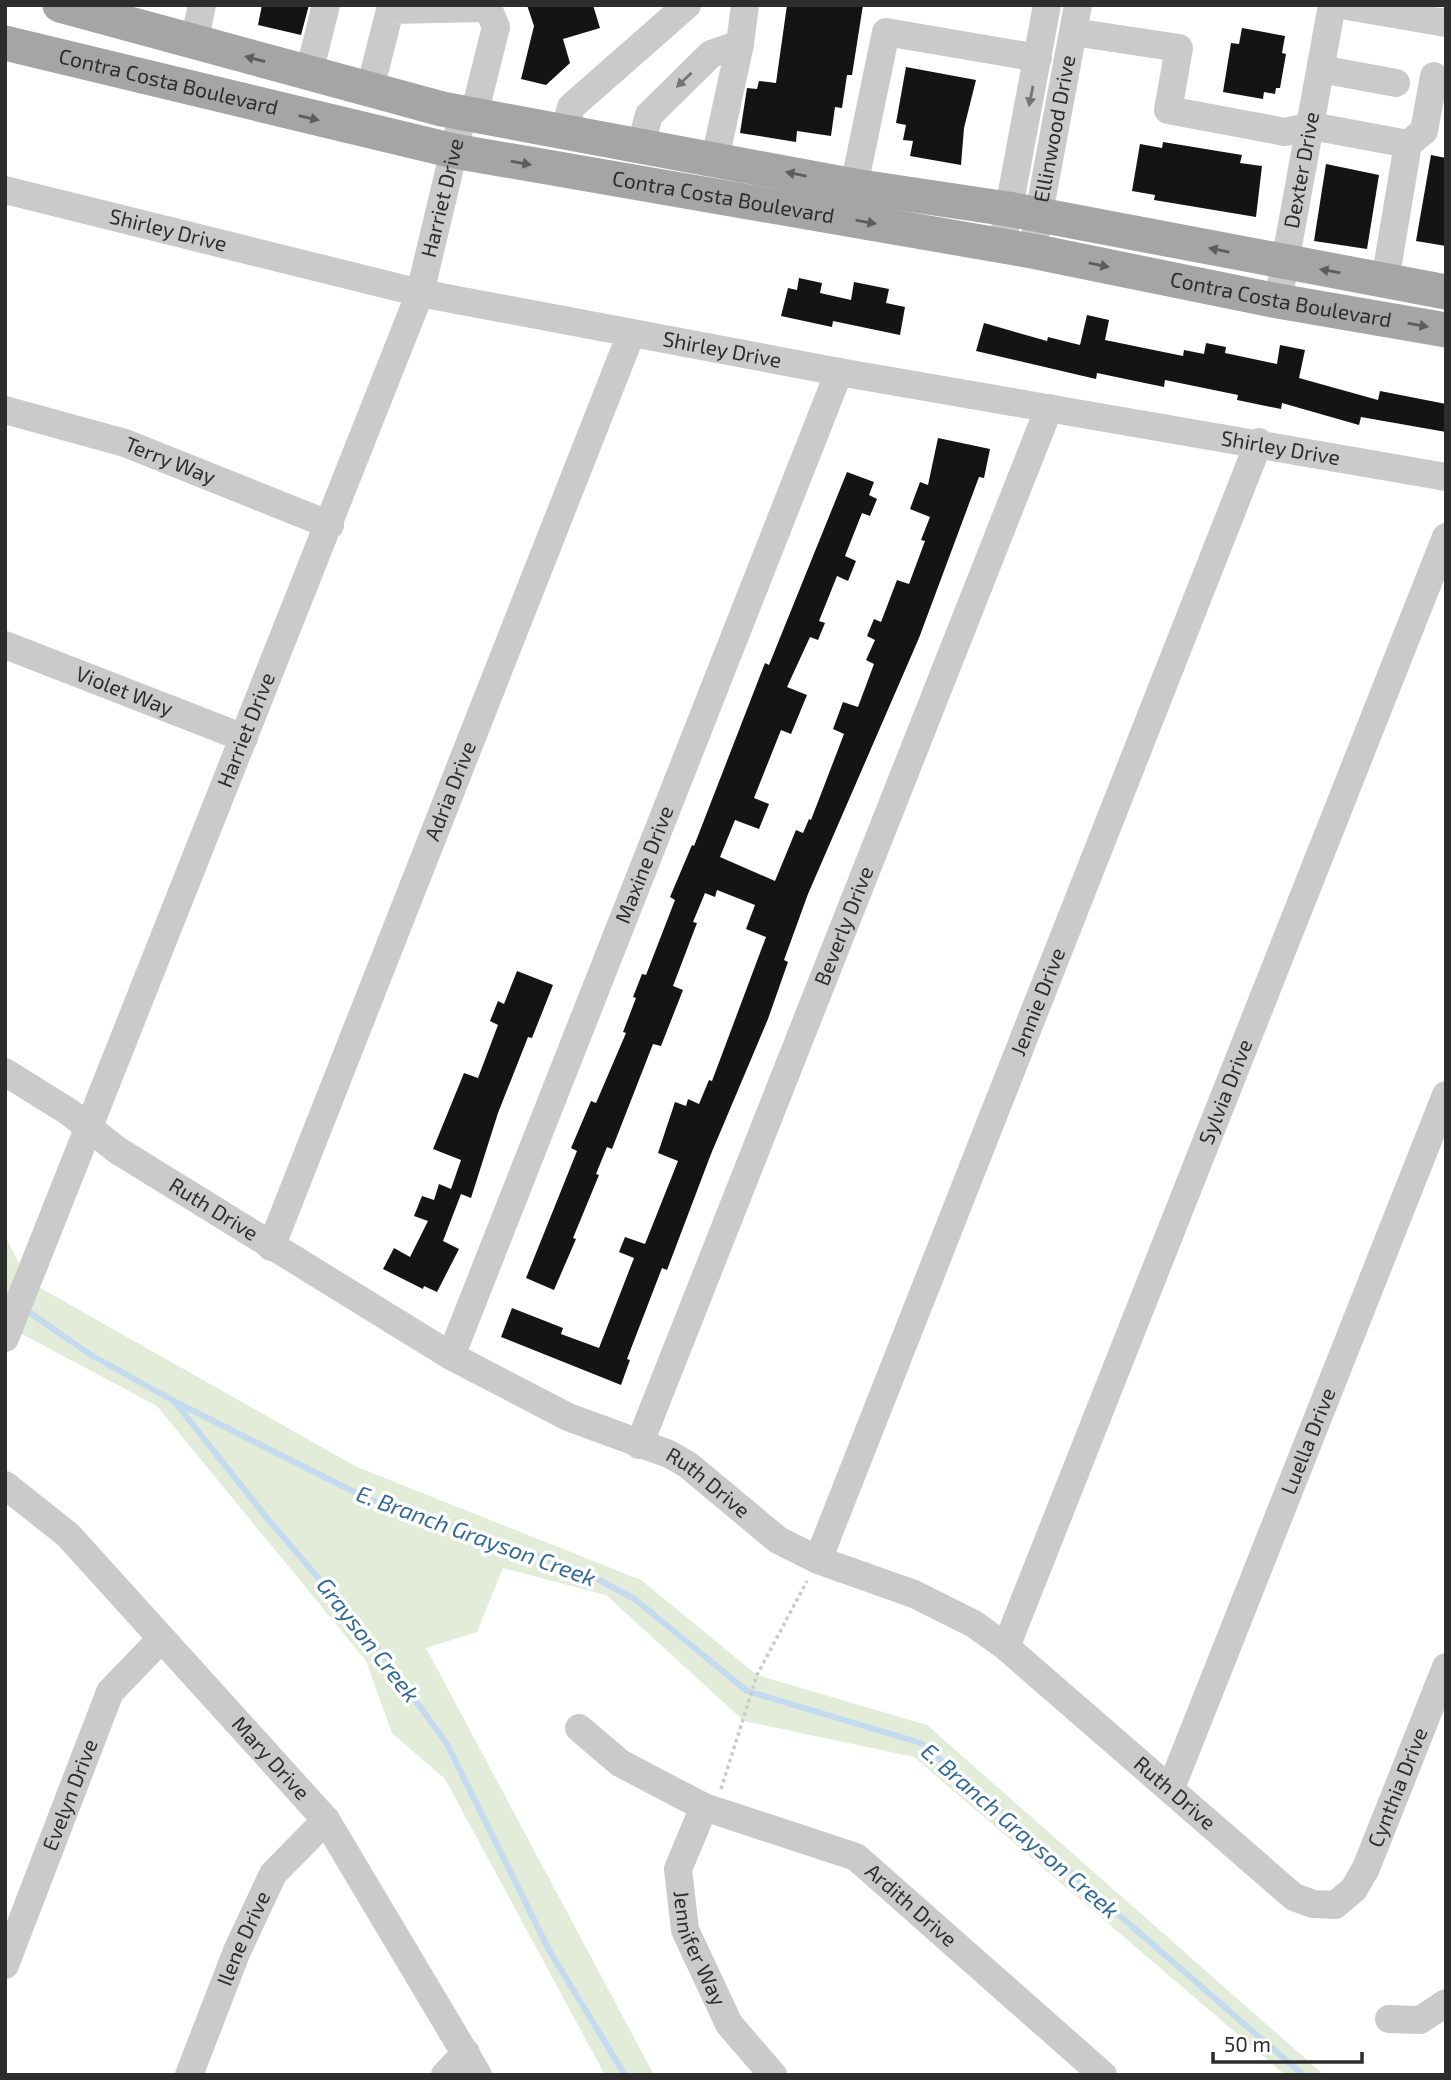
<svg xmlns="http://www.w3.org/2000/svg" width="1451" height="2080" font-family="'Exo 2',sans-serif">
<rect width="100%" height="100%" fill="#fff"/>
<polygon fill="#e2ecd9" points="5,1236 28,1281 357,1467 641,1580 757,1675 927,1725 1324,2075 1285,2075 914,1757 744,1721 606,1595 503,1568 477,1632 426,1648 654,2075 605,2075 445,1779 392,1733 366,1661 157,1406 5,1325"/>
<g fill="none" stroke-linecap="round" stroke-linejoin="round">
<g stroke="#c3daef" stroke-width="6">
<polyline points="23,1308 91,1355 174,1401 263,1513 376,1646 447,1744 549,1950 625,2075"/>
<polyline points="174,1401 366,1498 585,1572 636,1600 747,1691 921,1743 1303,2075"/>
</g>
</g>
<g fill="#141414">
<polygon points="262,5 309,5 301,35 258,25"/>
<polygon points="527,5 593,5 600,28 563,39 570,63 546,85 521,79 534,26"/>
<polygon points="787,5 863,5 852,75 847,75 842,108 835,107 831,136 797,131 796,142 740,133 747,88 757,89 759,81 776,83"/>
<polygon points="1242,28 1285,36 1282,53 1286,54 1280,88 1276,88 1275,94 1264,92 1263,99 1223,92 1231,43 1239,44"/>
<polygon points="906,67 976,80 964,128 961,165 910,156 913,141 903,140 906,125 896,123"/>
<polygon points="1163,142 1242,155 1240,163 1262,166 1256,217 1154,200 1155,195 1132,191 1140,144 1162,148"/>
<polygon points="1431,155 1446,158 1446,246 1416,241"/>
<polygon points="1326,164 1379,175 1367,249 1314,241"/>
<polygon points="799,278 822,283 820,293 851,300 854,282 889,289 886,303 905,307 900,335 833,321 832,327 781,316 788,288 797,290"/>
<polygon points="1087,315 1109,320 1105,340 1183,356 1184,350 1204,354 1206,343 1226,347 1225,353 1277,364 1280,345 1305,350 1299,378 1378,400 1380,391 1446,404 1446,432 1361,417 1359,425 1282,403 1281,409 1237,400 1238,395 1165,380 1164,387 1097,373 1096,379 976,351 984,323 1047,341 1048,337 1080,345"/>
<polygon points="938,438 990,449 984,478 979,477 919,638 808,894 784,960 788,962 768,1019 711,1154 667,1270 662,1268 627,1359 630,1360 621,1385 501,1337 512,1308 563,1328 561,1334 599,1348 634,1258 619,1252 625,1237 645,1244 678,1161 658,1153 675,1102 686,1106 688,1099 699,1104 709,1080 712,1081 766,937 746,929 755,905 717,890 715,897 705,893 693,922 697,923 673,986 683,990 661,1046 653,1044 612,1149 607,1147 596,1174 599,1175 573,1238 576,1239 554,1290 526,1278 577,1151 571,1148 591,1101 596,1103 626,1033 623,1032 636,998 633,997 642,974 646,975 675,900 670,897 692,845 694,846 765,663 769,665 847,472 874,482 869,495 877,499 870,516 862,513 845,556 856,561 848,581 837,576 819,621 825,623 818,640 810,637 787,687 807,695 791,734 781,730 754,798 769,804 759,829 735,820 720,857 775,881 796,830 803,833 809,819 811,820 844,734 833,729 843,702 858,707 874,664 866,660 875,640 867,636 874,619 881,622 897,580 909,584 925,541 921,540 930,517 910,509 920,482 928,485"/>
<polygon points="517,971 553,985 532,1038 528,1037 498,1113 471,1198 461,1194 443,1241 459,1249 437,1292 424,1286 423,1289 383,1269 394,1248 410,1257 428,1221 414,1216 422,1196 434,1200 439,1184 451,1189 461,1160 433,1149 464,1073 478,1078 498,1025 490,1021 498,1001 504,1004"/>
</g>
<g fill="none" stroke-linecap="round" stroke-linejoin="round">
<polyline stroke="#cacaca" stroke-width="3.5" stroke-dasharray="3.5 3.5" stroke-linecap="butt" points="721,1789 757,1675 807,1581"/>
<g stroke="#cacaca" stroke-width="28">
<polyline points="1341,5 1446,23"/>
<polyline points="1073,32 1179,48 1168,110 1285,132 1311,126 1408,144"/>
<polyline points="194,43 202,5"/>
<polyline points="1321,69 1396,83"/>
<polyline points="309,73 326,5"/>
<polyline points="370,89 390,10 488,8 496,27 474,115"/>
<polyline points="565,131 571,107 687,5"/>
<polyline points="641,144 649,115 711,54 740,44"/>
<polyline points="715,159 740,44 745,5"/>
<polyline points="854,186 886,32 1038,58"/>
<path id="s1" d="M 5,190 L 420,293 L 839,372 L 1446,477"/>
<polyline points="1005,229 1047,5"/>
<path id="s2" d="M 1035,235 L 1078,5"/>
<polyline points="1385,281 1408,144 1424,131 1434,76"/>
<path id="s3" d="M 1278,301 L 1332,5"/>
<path id="s4" d="M 5,410 L 125,443 L 330,525"/>
<path id="s5" d="M 5,645 L 244,738"/>
<path id="s6" d="M 5,1072 L 69,1112 L 117,1150 L 451,1356 L 568,1417 L 669,1454 L 688,1465 L 778,1540 L 818,1560 L 914,1594 L 974,1624 L 1006,1647 L 1294,1897 L 1313,1904 L 1335,1905 L 1354,1889 L 1366,1868 L 1446,1667"/>
<path id="s7" d="M 271,1247 L 631,334"/>
<path id="s8" d="M 5,1338 L 420,293 L 463,113"/>
<path id="s9" d="M 451,1356 L 839,372"/>
<path id="s10" d="M 639,1445 L 1049,408"/>
<path id="s11" d="M 5,1485 L 68,1535 L 326,1820 L 478,2075"/>
<path id="s12" d="M 818,1560 L 1259,442"/>
<path id="s13" d="M 1006,1647 L 1446,537"/>
<path id="s14" d="M 579,1728 L 620,1763 L 704,1807 L 856,1857 L 1103,2075"/>
<path id="s15" d="M 1171,1788 L 1446,1095"/>
<path id="s16" d="M 704,1807 L 678,1869 L 685,1930 L 729,2024 L 773,2075"/>
<path id="s17" d="M 5,1965 L 110,1692 L 161,1639"/>
<polyline points="1389,2019 1420,2020 1446,2003"/>
<path id="s18" d="M 189,2075 L 237,1951 L 273,1874 L 326,1820"/>
<polyline points="445,2075 466,2053"/>
</g>
<g stroke="#a5a5a5" stroke-width="35">
<polyline points="60,5 442,109 854,186 1008,209 1446,292"/>
<path id="s19" d="M 5,43 L 454,151 L 1032,251 L 1278,301 L 1446,330"/>
</g>
</g>
<defs><path id="oneway-solid" d="M-6-.8H1V-3.2L6.5 0L1 3.2V.8H-6Z" transform="scale(1.75)"/></defs>
<g fill="#5d5d5d">
<use href="#oneway-solid" transform="translate(255 59) rotate(-165)"/>
<use href="#oneway-solid" transform="translate(309 118) rotate(13)"/>
<use href="#oneway-solid" transform="translate(521 163) rotate(10)"/>
<use href="#oneway-solid" transform="translate(796 174) rotate(-169)"/>
<use href="#oneway-solid" transform="translate(866 222) rotate(10)"/>
<use href="#oneway-solid" transform="translate(1219 250) rotate(-169)"/>
<use href="#oneway-solid" transform="translate(1099 265) rotate(12)"/>
<use href="#oneway-solid" transform="translate(1330 271) rotate(-170)"/>
<use href="#oneway-solid" transform="translate(1418 325) rotate(10)"/>
</g>
<g fill="#747474">
<use href="#oneway-solid" transform="translate(684 80) rotate(136)"/>
<use href="#oneway-solid" transform="translate(1031 96) rotate(101)"/>
</g>
<g text-anchor="middle" stroke-width="7" stroke-linejoin="round" paint-order="stroke">
<g font-size="21" fill="#2d2d2d" stroke="#fff">
<text dy="7" stroke="none"><textPath href="#s19" startOffset="168">Contra Costa Boulevard</textPath></text>
<text dy="7" stroke="none"><textPath href="#s2" startOffset="108">Ellinwood Drive</textPath></text>
<text dy="7" stroke="none"><textPath href="#s3" startOffset="133">Dexter Drive</textPath></text>
<text dy="7" stroke="none"><textPath href="#s8" startOffset="1222">Harriet Drive</textPath></text>
<text dy="7" stroke="none"><textPath href="#s19" startOffset="735">Contra Costa Boulevard</textPath></text>
<text dy="7" stroke="none"><textPath href="#s1" startOffset="168">Shirley Drive</textPath></text>
<text dy="7" stroke="none"><textPath href="#s19" startOffset="1302">Contra Costa Boulevard</textPath></text>
<text dy="7" stroke="none"><textPath href="#s1" startOffset="735">Shirley Drive</textPath></text>
<text dy="7" stroke="none"><textPath href="#s1" startOffset="1302">Shirley Drive</textPath></text>
<text dy="7" stroke="none"><textPath href="#s4" startOffset="173">Terry Way</textPath></text>
<text dy="7" stroke="none"><textPath href="#s5" startOffset="128">Violet Way</textPath></text>
<text dy="7" stroke="none"><textPath href="#s8" startOffset="654">Harriet Drive</textPath></text>
<text dy="7" stroke="none"><textPath href="#s7" startOffset="490">Adria Drive</textPath></text>
<text dy="7" stroke="none"><textPath href="#s9" startOffset="528">Maxine Drive</textPath></text>
<text dy="7" stroke="none"><textPath href="#s10" startOffset="558">Beverly Drive</textPath></text>
<text dy="7" stroke="none"><textPath href="#s12" startOffset="600">Jennie Drive</textPath></text>
<text dy="7" stroke="none"><textPath href="#s13" startOffset="597">Sylvia Drive</textPath></text>
<text dy="7" stroke="none"><textPath href="#s6" startOffset="250">Ruth Drive</textPath></text>
<text dy="7" stroke="none"><textPath href="#s15" startOffset="373">Luella Drive</textPath></text>
<text dy="7" stroke="none"><textPath href="#s6" startOffset="817">Ruth Drive</textPath></text>
<text dy="7" stroke="none"><textPath href="#s11" startOffset="382">Mary Drive</textPath></text>
<text dy="7" stroke="none"><textPath href="#s6" startOffset="1720">Cynthia Drive</textPath></text>
<text dy="7" stroke="none"><textPath href="#s6" startOffset="1384">Ruth Drive</textPath></text>
<text dy="7" stroke="none"><textPath href="#s17" startOffset="182">Evelyn Drive</textPath></text>
<text dy="7" stroke="none"><textPath href="#s14" startOffset="382">Ardith Drive</textPath></text>
<text dy="7" stroke="none"><textPath href="#s18" startOffset="147">Ilene Drive</textPath></text>
<text dy="7" stroke="none"><textPath href="#s16" startOffset="150">Jennifer Way</textPath></text>
</g>
<g font-size="23" font-style="italic" fill="#336997" stroke="#fff">
<text transform="translate(476 1536) rotate(20)" y="8">E. Branch Grayson Creek</text>
<text transform="translate(368 1640) rotate(52)" y="8">Grayson Creek</text>
<text transform="translate(1020 1831) rotate(41)" y="8">E. Branch Grayson Creek</text>
</g>
</g>
<rect width="1451" height="2080" fill="none" stroke="#2d2d2d" stroke-width="14"/>
<path d="M1213 2052v10h149v-10" fill="none" stroke="#2d2d2d" stroke-width="3.5"/>
<text x="1224" y="2052" font-size="21" fill="#2d2d2d" stroke="#ffffff" stroke-width="5" paint-order="stroke">50 m</text>
</svg>
